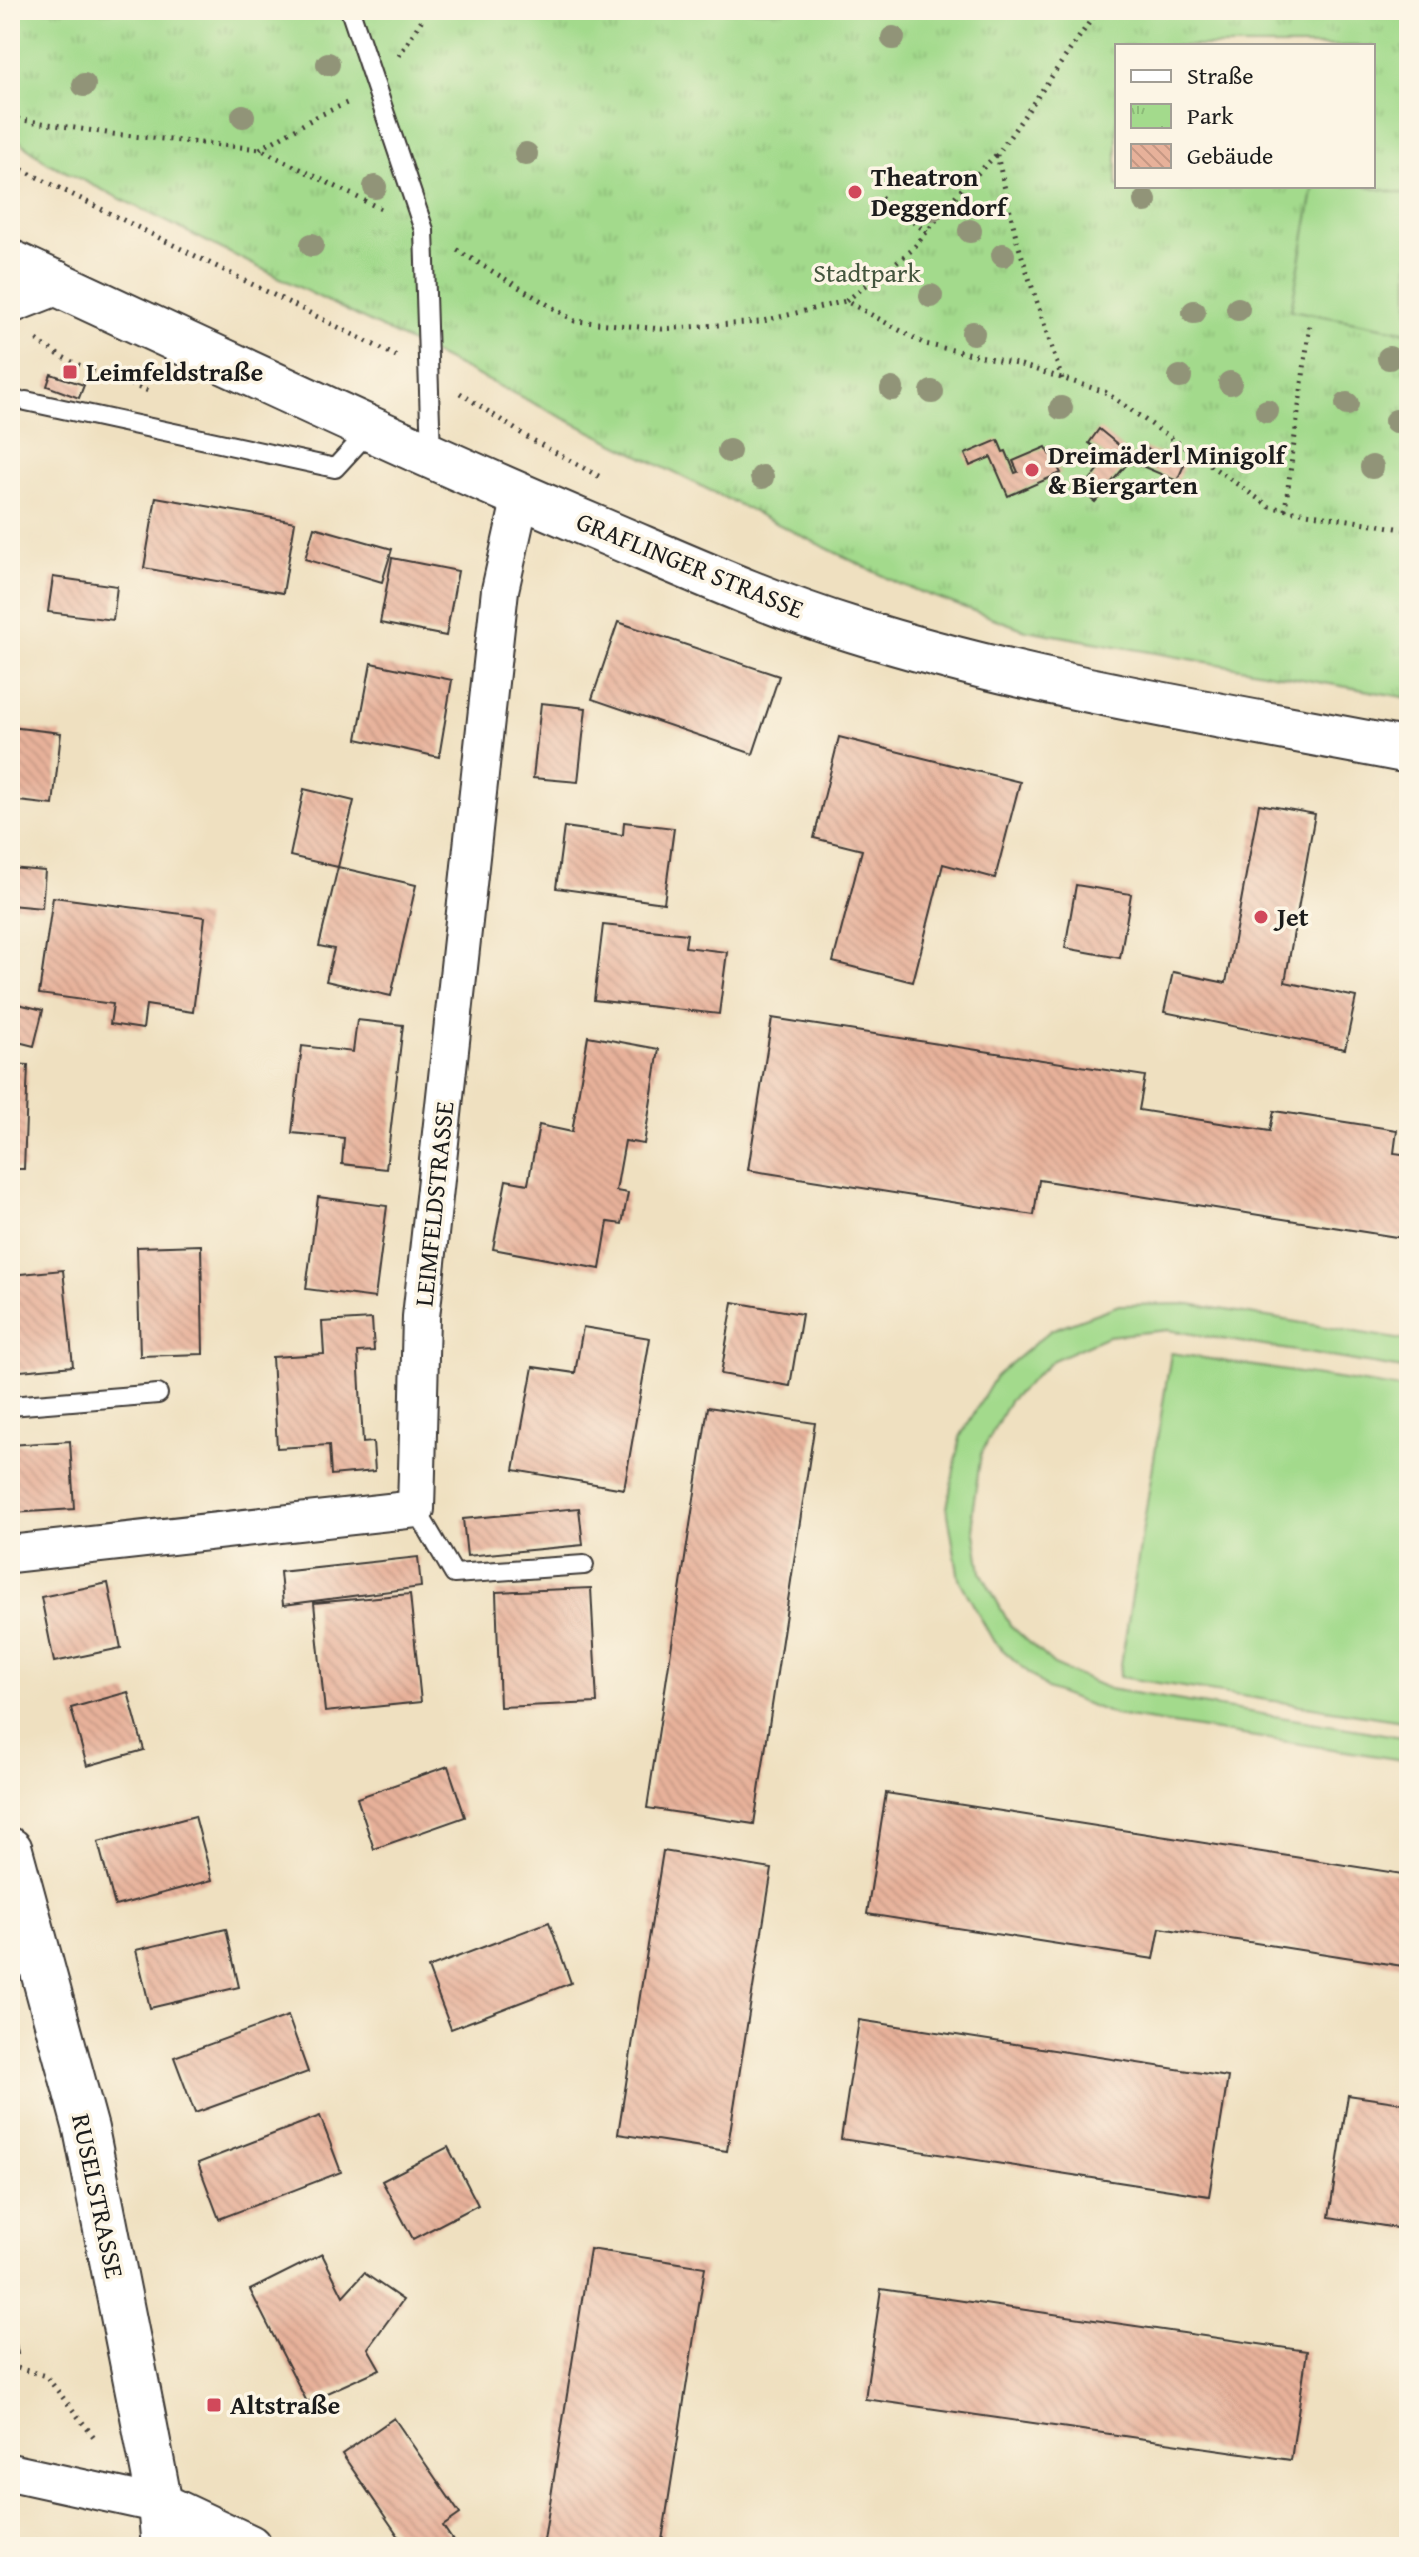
<svg xmlns="http://www.w3.org/2000/svg" width="1419" height="2557" font-family="'Gentium Book Plus',serif">
<defs>
<pattern id="park-tufts" width="24" height="20" patternUnits="userSpaceOnUse" patternTransform="scale(2)"><rect width="24" height="20" fill="#a3da8c"/><path d="M3 7l-1-3M5 7V3M7 7l1-3M15 17l-1-3M17 17v-4M19 17l1-3" fill="none" stroke="#8cba78"/></pattern>
<pattern id="building-back-hatch" width="6" height="6" patternUnits="userSpaceOnUse" patternTransform="scale(2)"><rect width="6" height="6" fill="#e7b19a"/><path d="M-1 5l2 2M0 0l6 6M5-1l2 2" fill="none" stroke="#c69884"/></pattern>
</defs>
<rect width="100%" height="100%" fill="#fcf5e5"/>
<filter id="ink" filterUnits="userSpaceOnUse"><feTurbulence type="fractalNoise" baseFrequency=".0125" numOctaves="2"/><feDisplacementMap in="SourceGraphic" scale="16" xChannelSelector="R" yChannelSelector="G"/><feConvolveMatrix kernelMatrix="1 2 1 2 8 2 1 2 1" color-interpolation-filters="sRGB"/></filter>
<filter id="wash" filterUnits="userSpaceOnUse"><feTurbulence type="fractalNoise" baseFrequency=".006" numOctaves="4" result="noise"/><feDisplacementMap in="SourceGraphic" scale="32" xChannelSelector="R" yChannelSelector="G"/><feGaussianBlur stdDeviation="1.8" result="paint"/><feColorMatrix in="noise" values="0 0 0 0 0 0 0 0 0 0 0 0 0 0 0 0 0 1.4 0 .05"/><feComposite in="paint" operator="in"/></filter>
<g filter="url(#wash)">
<rect width="100%" height="100%" fill="#efe0c0"/>
<path fill="url(#park-tufts)" stroke="#607b54" stroke-width="2" fill-rule="evenodd" d="M 10,10 L 1409,10 L 1409,698 L 1026,630 L 899,584 L 48,163 L 10,134 ZM 1117,46 L 1373,46 L 1373,186 L 1117,186 Z"/>
<g fill="#a3da8c" stroke="#607b54" stroke-width="2">
<polygon points="1314,186 1364,186 1409,195 1409,332 1291,310"/>
<polygon points="1190,1304 1409,1341 1409,1370 1168,1330 1108,1336 1053,1360 1009,1401 981,1454 972,1513 981,1572 1010,1625 1054,1665 1109,1689 1409,1738 1409,1761 1115,1715 1047,1689 994,1642 959,1579 947,1508 960,1437 996,1376 1051,1330 1119,1305"/>
<polygon points="1171,1353 1409,1390 1409,1722 1119,1677"/>
</g>
<g id="blocks">
<g fill="url(#building-back-hatch)">
<polygon points="51,374 84,385 79,398 47,386"/>
<polygon points="1099,429 1133,457 1095,502 1081,491 1108,458 1089,443"/>
<polygon points="998,440 1003,452 1006,451 1015,473 1018,472 1013,461 1046,447 1061,473 1008,496 991,457 970,466 965,454"/>
<polygon points="1145,448 1184,465 1177,481 1137,464"/>
<polygon points="156,497 295,522 283,593 144,568"/>
<polygon points="314,527 392,549 382,582 305,559"/>
<polygon points="392,558 458,571 446,636 380,623"/>
<polygon points="53,577 117,586 113,620 48,612"/>
<polygon points="618,622 779,676 753,754 592,699"/>
<polygon points="371,663 452,680 439,757 357,739"/>
<polygon points="541,703 586,708 578,782 533,778"/>
<polygon points="10,727 61,733 53,805 10,800"/>
<polygon points="839,737 1020,782 995,878 943,864 913,982 833,962 862,850 814,838"/>
<polygon points="304,789 354,801 338,867 290,856"/>
<polygon points="1259,804 1315,814 1285,982 1356,997 1345,1049 1164,1012 1173,972 1226,983"/>
<polygon points="624,822 674,828 664,903 556,888 564,827 623,835"/>
<polygon points="338,867 416,885 391,996 326,981 334,949 319,946"/>
<polygon points="10,868 45,871 42,908 10,905"/>
<polygon points="1076,885 1131,894 1120,958 1065,948"/>
<polygon points="53,897 205,917 193,1012 146,1005 143,1029 110,1024 113,1004 39,994"/>
<polygon points="603,925 687,934 685,947 727,952 719,1014 594,1000"/>
<polygon points="10,1002 43,1010 34,1046 10,1040"/>
<polygon points="772,1018 1145,1076 1139,1110 1270,1131 1274,1111 1397,1130 1394,1153 1409,1155 1409,1239 1039,1180 1034,1215 748,1170"/>
<polygon points="357,1020 403,1025 386,1169 342,1164 344,1138 292,1133 302,1046 353,1052"/>
<polygon points="588,1036 659,1049 644,1144 625,1141 616,1191 628,1193 622,1224 608,1222 600,1269 493,1249 506,1180 528,1184 539,1125 572,1132"/>
<polygon points="10,1064 28,1065 24,1169 10,1169"/>
<polygon points="318,1197 387,1206 375,1298 306,1289"/>
<polygon points="201,1245 203,1354 140,1356 137,1247"/>
<polygon points="63,1270 73,1366 10,1372 10,1275"/>
<polygon points="733,1302 802,1314 790,1386 721,1374"/>
<polygon points="372,1319 374,1351 358,1352 363,1443 373,1442 375,1471 331,1475 329,1445 277,1448 272,1357 324,1354 322,1322"/>
<polygon points="583,1327 650,1338 624,1489 514,1470 533,1367 575,1373"/>
<polygon points="708,1407 815,1423 754,1824 647,1808"/>
<polygon points="70,1441 74,1509 13,1513 10,1445"/>
<polygon points="579,1508 583,1545 467,1556 463,1519"/>
<polygon points="418,1557 421,1587 283,1605 280,1572"/>
<polygon points="108,1583 121,1648 54,1662 41,1597"/>
<polygon points="591,1588 597,1703 500,1707 496,1592"/>
<polygon points="410,1594 421,1702 325,1712 314,1603"/>
<polygon points="128,1692 144,1750 87,1766 71,1708"/>
<polygon points="448,1766 465,1817 374,1849 357,1798"/>
<polygon points="886,1793 1409,1875 1409,1967 1160,1928 1154,1959 867,1914"/>
<polygon points="195,1816 212,1880 115,1906 98,1842"/>
<polygon points="663,1851 772,1869 727,2151 618,2134"/>
<polygon points="549,1922 571,1983 451,2029 428,1968"/>
<polygon points="226,1929 239,1987 150,2008 136,1950"/>
<polygon points="288,2016 308,2072 195,2113 174,2057"/>
<polygon points="859,2020 1228,2077 1209,2196 841,2139"/>
<polygon points="1348,2095 1409,2104 1409,2230 1329,2217"/>
<polygon points="320,2116 341,2172 219,2219 198,2163"/>
<polygon points="448,2147 478,2205 413,2239 382,2181"/>
<polygon points="590,2249 705,2267 661,2547 543,2547"/>
<polygon points="322,2254 343,2296 364,2273 403,2300 368,2348 380,2369 307,2402 250,2290"/>
<polygon points="881,2289 1307,2351 1291,2460 865,2399"/>
<polygon points="10,2313 18,2354 10,2355"/>
<polygon points="394,2418 460,2514 443,2526 457,2547 406,2547 342,2454"/>
</g>
</g>
</g>
<g filter="url(#ink)">
<use href="#blocks" fill-opacity="0" stroke="#3c3935" stroke-width="2"/>
<g fill="none" stroke-linecap="round" stroke-linejoin="round">
<g stroke="#3c3935" stroke-width="22">
<g id="lane">
<polyline points="350,10 424,230 431,455"/>
<polyline points="26,401 335,468 371,429"/>
<polyline points="10,1406 158,1394"/>
<polyline points="416,1509 454,1574 584,1565"/>
</g>
</g>
<g stroke="#3c3935" stroke-width="40">
<g id="street">
<polyline points="10,1554 416,1509 421,1317 500,590 521,496"/>
<polyline points="10,2472 160,2505"/>
</g>
</g>
<g stroke="#3c3935" stroke-width="48">
<g id="secondary">
<path d="M 10,262 C 205,352 399,445 596,528 C 681,564 766,603 854,630 C 1035,687 1223,715 1409,751"/>
<polyline points="10,301 56,283"/>
<polyline points="10,1850 86,2129 142,2411 160,2505 164,2547"/>
<polyline points="160,2505 249,2547"/>
</g>
</g>
<g stroke="#3c3935" stroke-width="5" stroke-dasharray="2 6" stroke-linecap="butt">
<polyline points="399,56 428,10"/>
<polyline points="10,118 113,134 260,149 381,209"/>
<polyline points="260,149 316,117 349,102"/>
<polyline points="10,160 15,166 396,356"/>
<polyline points="881,198 927,232"/>
<polyline points="457,250 575,321 662,329 759,322 846,301 925,344 1021,365 1105,392 1270,507 1409,530"/>
<polyline points="846,301 912,250 958,193 996,155"/>
<path d="M 37,340 C 69,366 113,378 151,392"/>
<polyline points="1062,379 1017,241 997,155 1098,10"/>
<polyline points="460,393 527,437 602,478"/>
<polyline points="1285,510 1310,324"/>
<polyline points="10,2366 46,2376 94,2437"/>
</g>
<use href="#lane" stroke="#fff" stroke-width="18"/>
<use href="#street" stroke="#fff" stroke-width="36"/>
<use href="#secondary" stroke="#fff" stroke-width="44"/>
</g>
<g fill="#919478">
<circle cx="893" cy="38" r="12"/>
<circle cx="328" cy="64" r="12"/>
<circle cx="84" cy="85" r="12"/>
<circle cx="243" cy="116" r="12"/>
<circle cx="526" cy="154" r="12"/>
<circle cx="375" cy="187" r="12"/>
<circle cx="1145" cy="201" r="12"/>
<circle cx="932" cy="210" r="12"/>
<circle cx="970" cy="231" r="12"/>
<circle cx="312" cy="245" r="12"/>
<circle cx="1003" cy="255" r="12"/>
<circle cx="931" cy="296" r="12"/>
<circle cx="1238" cy="309" r="12"/>
<circle cx="1194" cy="312" r="12"/>
<circle cx="973" cy="333" r="12"/>
<circle cx="1389" cy="358" r="12"/>
<circle cx="1180" cy="377" r="12"/>
<circle cx="1230" cy="383" r="12"/>
<circle cx="892" cy="389" r="12"/>
<circle cx="932" cy="392" r="12"/>
<circle cx="1347" cy="404" r="12"/>
<circle cx="1061" cy="408" r="12"/>
<circle cx="1267" cy="411" r="12"/>
<circle cx="1396" cy="421" r="12"/>
<circle cx="729" cy="451" r="12"/>
<circle cx="1372" cy="467" r="12"/>
<circle cx="762" cy="477" r="12"/>
</g>
</g>
<g fill="#d1495b" stroke="#fcf5e5" stroke-width="3">
<circle cx="855" cy="192" r="8"/>
<rect x="62" y="364" width="16" height="16" rx="4"/>
<circle cx="1032" cy="470" r="8"/>
<circle cx="1261" cy="917" r="8"/>
<rect x="206" y="2397" width="16" height="16" rx="4"/>
</g>
<g text-anchor="middle" stroke-width="7" stroke-linejoin="round" paint-order="stroke">
<g font-size="26" font-weight="bold" fill="#1c1c1c" stroke="#fcf5e5" text-anchor="start">
<text x="871" y="186">Theatron<tspan x="871" dy="30">Deggendorf</tspan></text>
<text x="86" y="381">Leimfeldstraße</text>
<text x="1048" y="464">Dreimäderl Minigolf<tspan x="1048" dy="30">&amp; Biergarten</tspan></text>
<text x="1277" y="926">Jet</text>
<text x="230" y="2414">Altstraße</text>
</g>
<g font-size="26" fill="#44553e" stroke="#fcf5e5">
<text x="867" y="282">Stadtpark</text>
</g>
<g font-size="26" fill="#1c1c1c" stroke="#fcf5e5">
<text transform="translate(690 565) rotate(22)" y="9">GRAFLINGER STRASSE</text>
<text transform="translate(434 1204) rotate(-84)" y="9">LEIMFELDSTRASSE</text>
<text transform="translate(98 2196) rotate(78)" y="9">RUSELSTRASSE</text>
</g>
</g>
<rect width="1419" height="2557" fill="none" stroke="#fcf5e5" stroke-width="40"/>
<rect x="1115" y="44" width="260" height="144" fill="#fcf5e5" stroke="#a29e95" stroke-width="2"/>
<rect x="1131" y="70" width="40" height="12" fill="#ffffff" stroke="#a29e95" stroke-width="2"/>
<text x="1187" y="84" font-size="24" fill="#1c1c1c">Straße</text>
<rect x="1131" y="104" width="40" height="24" fill="url(#park-tufts)" stroke="#a29e95" stroke-width="2"/>
<text x="1187" y="124" font-size="24" fill="#1c1c1c">Park</text>
<rect x="1131" y="144" width="40" height="24" fill="url(#building-back-hatch)" stroke="#a29e95" stroke-width="2"/>
<text x="1187" y="164" font-size="24" fill="#1c1c1c">Gebäude</text>
</svg>
